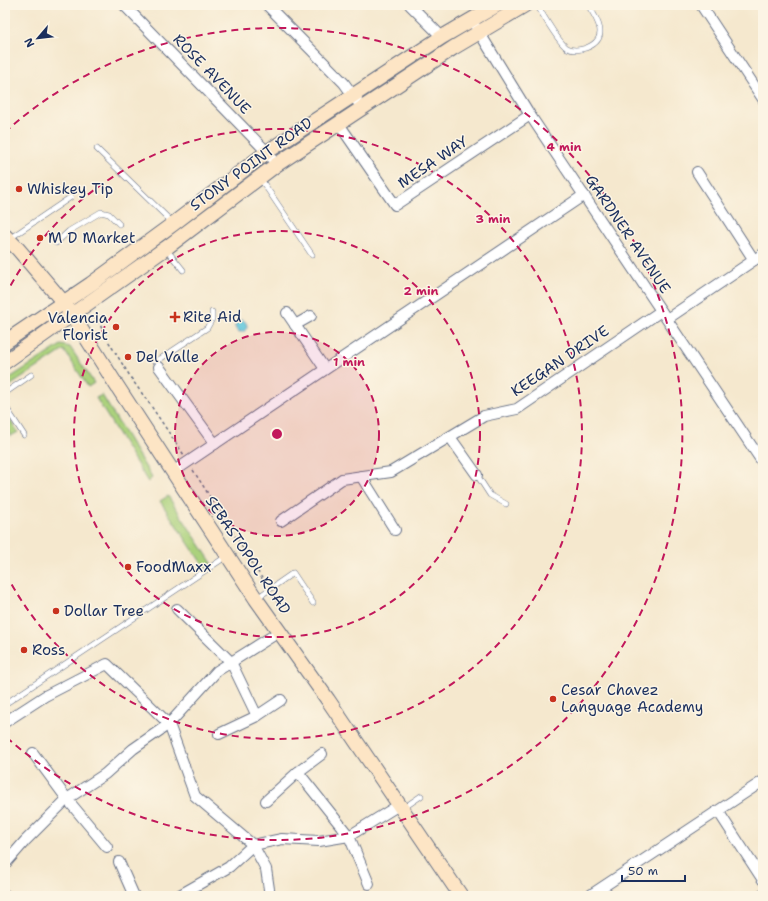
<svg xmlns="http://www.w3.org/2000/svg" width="768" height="901" font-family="'Shantell Sans',sans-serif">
<rect width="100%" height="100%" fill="#fcf5e5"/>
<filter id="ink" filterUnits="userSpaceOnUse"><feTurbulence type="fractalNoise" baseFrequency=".025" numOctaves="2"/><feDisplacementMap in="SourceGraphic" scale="8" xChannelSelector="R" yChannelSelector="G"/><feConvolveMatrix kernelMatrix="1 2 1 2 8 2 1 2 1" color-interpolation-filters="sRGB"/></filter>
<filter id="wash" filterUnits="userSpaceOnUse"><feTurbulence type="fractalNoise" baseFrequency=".012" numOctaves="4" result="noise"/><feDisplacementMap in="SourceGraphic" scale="16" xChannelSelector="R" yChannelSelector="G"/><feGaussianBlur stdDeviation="0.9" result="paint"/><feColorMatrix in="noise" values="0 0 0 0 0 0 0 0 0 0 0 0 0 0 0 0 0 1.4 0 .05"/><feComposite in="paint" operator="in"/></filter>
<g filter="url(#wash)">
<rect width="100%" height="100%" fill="#f5e8ce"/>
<g fill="#abd17b" stroke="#63806c">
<polygon points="61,345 70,347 94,383 88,387 64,350 5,389 5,381"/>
<polygon points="102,395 152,478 148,482 96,398"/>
<polygon points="5,412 18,432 11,436 5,426"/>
<polygon points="168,496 212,563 205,568 160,501"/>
</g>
<circle fill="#5fc6dc" stroke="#3d7a9d" cx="241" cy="326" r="6"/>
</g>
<g filter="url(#ink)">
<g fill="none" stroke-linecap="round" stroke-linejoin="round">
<g stroke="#677085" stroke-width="6">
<g id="service">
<path d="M 537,5 C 543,15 558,42 567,48 C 573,51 580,50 586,48 C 610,39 598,20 588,5"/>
<polyline points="97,149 173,223"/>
<polyline points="260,178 312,255"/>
<polyline points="9,239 71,197"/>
<polyline points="56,243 69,231 101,212 109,214 119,224"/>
<polyline points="166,249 183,270"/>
<polyline points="154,361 160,359 207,328 212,319 212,312"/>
<polyline points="5,393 31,375"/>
<polyline points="5,406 24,435"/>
<polyline points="477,475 490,495 506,504"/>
<polyline points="257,598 293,573 313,603"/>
<polyline points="5,704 227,556"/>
<polyline points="402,809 421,796"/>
</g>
</g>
<g stroke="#677085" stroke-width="12">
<g id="minor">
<polyline points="124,5 267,152 276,165"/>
<polyline points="267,5 344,83 357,101"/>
<polyline points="410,5 442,37"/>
<polyline points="701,5 763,99"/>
<polyline points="476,27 530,115 763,463"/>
<polyline points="339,124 395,205 530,115"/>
<polyline points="697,172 754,260"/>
<polyline points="287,313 325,369"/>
<polyline points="667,319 763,254"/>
<polyline points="295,325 311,316"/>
<polyline points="159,367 215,444"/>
<polyline points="450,437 477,475"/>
<polyline points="173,472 584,195"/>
<polyline points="361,476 395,530"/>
<polyline points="281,521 342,479 391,472 484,416 517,409 661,311"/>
<polyline points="177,609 231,662 257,716"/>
<polyline points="5,722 45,696 107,664 169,724 195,796 253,845 266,869 270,896"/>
<polyline points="219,734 257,716 281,700"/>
<polyline points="33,753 67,799 107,847"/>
<polyline points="298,772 349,836 369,884"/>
<polyline points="266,801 298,772 322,754"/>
<polyline points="718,811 763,880"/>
<polyline points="119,862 134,896"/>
<polyline points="5,864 25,841 67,799 105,774 133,749 169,724 217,671 279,632"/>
<polyline points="5,895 5,896"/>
<polyline points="178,896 229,867 253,845 282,839 319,841 349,836 399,805"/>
<polyline points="589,896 763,781"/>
<polyline points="760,896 763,894"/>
</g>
</g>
<g stroke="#677085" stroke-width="16">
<g id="secondary">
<polyline points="5,236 18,249 64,303 72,315 117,386 256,599 328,700 461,896"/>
<polyline points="5,342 91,284 173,224 267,152 442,37 497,5"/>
<polyline points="5,362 166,248 276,165 453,48 525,5"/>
</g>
</g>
<g stroke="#677085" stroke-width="1.5" stroke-dasharray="3 3" stroke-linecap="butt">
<polyline points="94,316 99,322 105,336 133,381 149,403 184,455"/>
<polyline points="193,470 265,583"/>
<polyline points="273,595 284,612"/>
</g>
<use href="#service" stroke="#fff" stroke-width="5"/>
<use href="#minor" stroke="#fff" stroke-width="10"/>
<use href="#secondary" stroke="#fde5c5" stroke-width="14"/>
</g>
</g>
<circle cx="277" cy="434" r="102" fill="#c2185b" fill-opacity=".12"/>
<g fill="none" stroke="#c2185b" stroke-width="2" stroke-dasharray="7 5">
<circle cx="277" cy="434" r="102"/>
<circle cx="277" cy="434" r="203"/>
<path d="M5 296A305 305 0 1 1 5 572"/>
<path d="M5 132A406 406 0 1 1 5 736"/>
</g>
<g fill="#c8321e" stroke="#fcf5e5" stroke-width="1.5">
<circle cx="19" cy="189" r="4"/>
<circle cx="40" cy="238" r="4"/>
<path d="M173 311h4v4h4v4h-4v4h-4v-4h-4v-4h4z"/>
<circle cx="116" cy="327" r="4"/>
<circle cx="128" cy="357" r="4"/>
<circle cx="128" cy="567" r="4"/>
<circle cx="56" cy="611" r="4"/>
<circle cx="24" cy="650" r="4"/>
<circle cx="553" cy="699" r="4"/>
</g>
<g text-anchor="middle" stroke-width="3" stroke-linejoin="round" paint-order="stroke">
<g font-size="15" fill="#1b2f5e" stroke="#fcf5e5">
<text transform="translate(212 74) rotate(46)" y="5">ROSE AVENUE</text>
<text transform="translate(433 162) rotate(-34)" y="5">MESA WAY</text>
<text transform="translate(251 164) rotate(-36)" y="5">STONY POINT ROAD</text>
<text transform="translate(628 234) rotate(56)" y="5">GARDNER AVENUE</text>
<text transform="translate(560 361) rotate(-34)" y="5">KEEGAN DRIVE</text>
<text transform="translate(248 555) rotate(56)" y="5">SEBASTOPOL ROAD</text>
</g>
<g font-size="15" fill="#1b2f5e" stroke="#fcf5e5" text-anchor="start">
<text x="27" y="194">Whiskey Tip</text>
<text x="48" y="243">M D Market</text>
<text x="183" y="322">Rite Aid</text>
<text x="108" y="323" text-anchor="end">Valencia<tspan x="108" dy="17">Florist</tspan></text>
<text x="136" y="362">Del Valle</text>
<text x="136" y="572">FoodMaxx</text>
<text x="64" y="616">Dollar Tree</text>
<text x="32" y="655">Ross</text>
<text x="561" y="695">Cesar Chavez<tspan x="561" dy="17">Language Academy</tspan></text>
</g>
</g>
<circle cx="277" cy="434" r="6" fill="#c2185b" stroke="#fcf5e5" stroke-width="2"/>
<g font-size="12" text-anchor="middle" font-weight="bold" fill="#c2185b" stroke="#fcf5e5" stroke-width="3" stroke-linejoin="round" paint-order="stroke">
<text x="564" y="151">4 min</text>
<text x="493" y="223">3 min</text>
<text x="421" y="295">2 min</text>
<text x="349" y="366">1 min</text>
</g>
<rect width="768" height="901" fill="none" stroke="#fcf5e5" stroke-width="20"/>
<g transform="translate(38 38) rotate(242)" stroke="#fcf5e5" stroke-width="3" paint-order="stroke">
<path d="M0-3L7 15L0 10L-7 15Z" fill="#1b2f5e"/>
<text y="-6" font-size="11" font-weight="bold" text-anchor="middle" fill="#1b2f5e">N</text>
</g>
<path d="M622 875v6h63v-6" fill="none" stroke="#1b2f5e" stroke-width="2"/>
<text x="628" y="875" font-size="12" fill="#1b2f5e" stroke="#fcf5e5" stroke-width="3" paint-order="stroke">50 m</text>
</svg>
